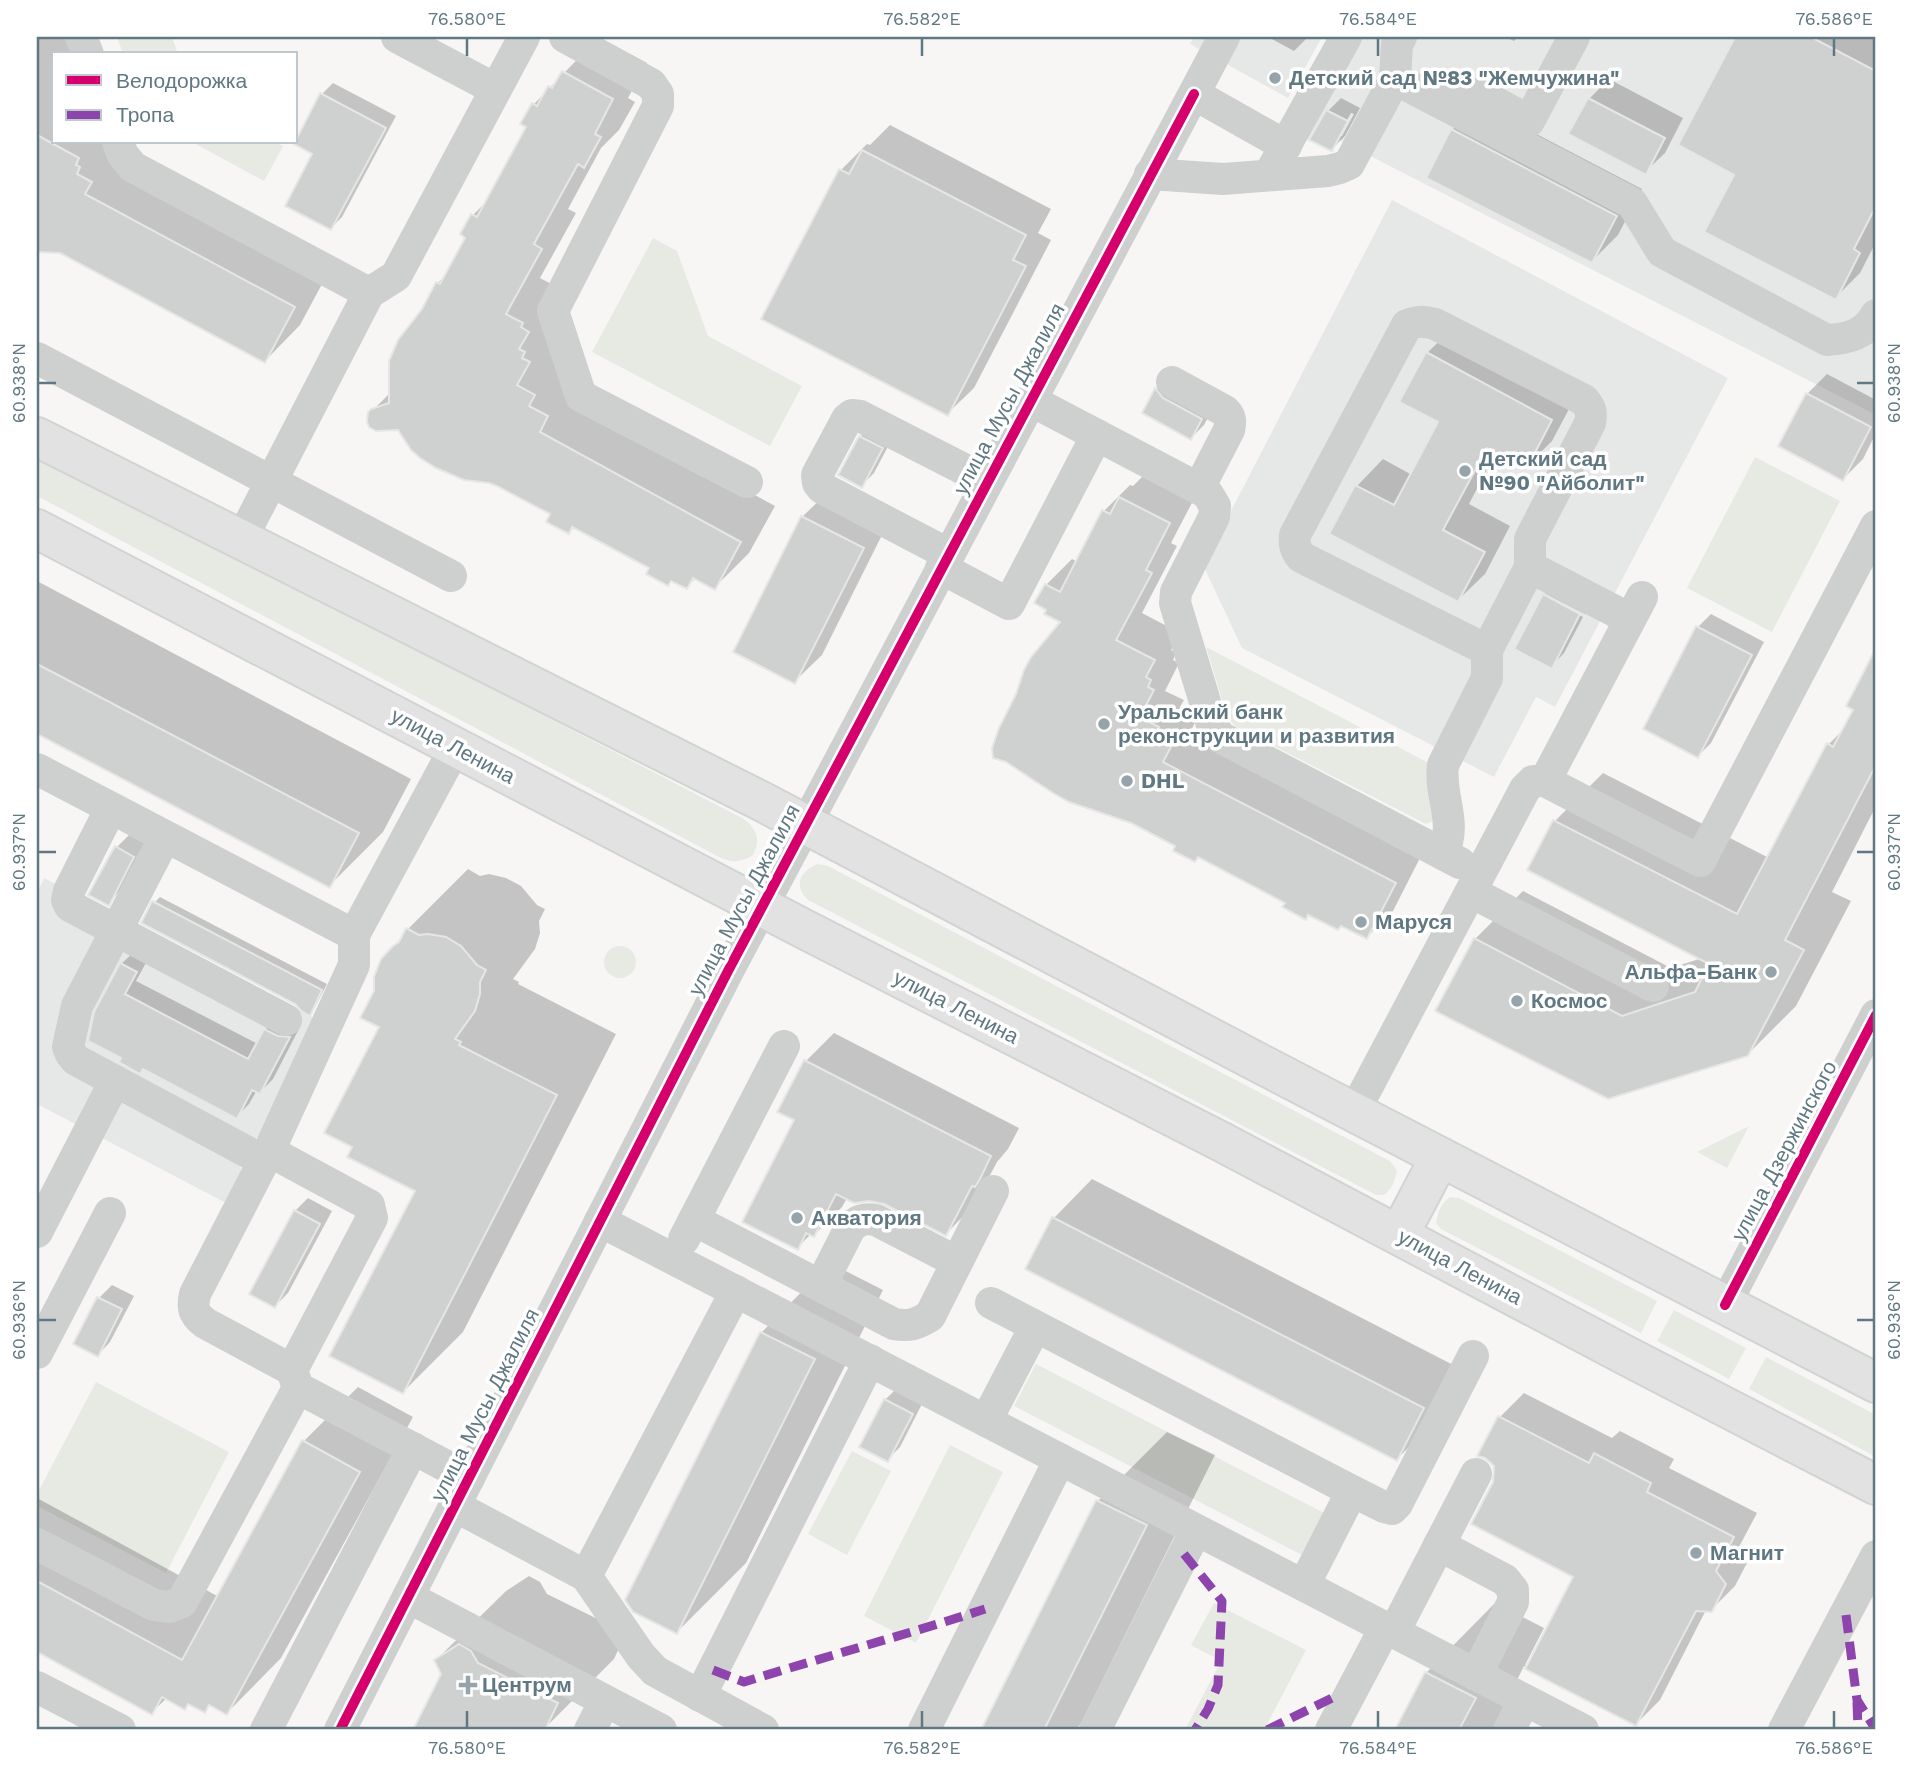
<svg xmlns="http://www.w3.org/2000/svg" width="1913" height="1767" font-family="'Work Sans',sans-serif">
<rect width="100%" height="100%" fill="#f7f6f5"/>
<g fill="#e6e8e7">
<polygon points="1194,37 1322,37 1288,98 1190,44"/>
<polygon points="1361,37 1876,37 1876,415 1339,140 1332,152 1305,138"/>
<polygon points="1392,200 1728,378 1555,707 1536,697 1494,777 1242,648 1203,565"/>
<polygon points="44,878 318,1020 260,1137 245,1140 236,1156 242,1171 226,1203 37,1104 37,893"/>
</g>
<g fill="#e7eae3">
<polygon points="117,37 172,37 178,54 123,54"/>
<polygon points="192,142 274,142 283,146 264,181"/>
<polygon points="653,238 677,251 708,336 802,386 770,446 592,352"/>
<path d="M 37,453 L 744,819 C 757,830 761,839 753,855 C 742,862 733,863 721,858 L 37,496 Z"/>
<polygon points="1755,457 1840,501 1772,632 1687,588"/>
<polygon points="1206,647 1427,762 1435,820 1426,824 1235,726 1227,716"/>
<path d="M 817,864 L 828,866 L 1390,1161 L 1397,1170 C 1395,1181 1392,1189 1384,1195 L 1376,1195 L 808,900 C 793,885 800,872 817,864 Z"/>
<circle cx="620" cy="962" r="16"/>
<polygon points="1749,1126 1727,1168 1697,1152"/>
<path d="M 1450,1197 L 1459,1198 L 1657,1301 L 1641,1333 L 1441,1229 L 1436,1223 C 1438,1211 1441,1204 1450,1197 Z"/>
<polygon points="1674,1310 1746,1348 1729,1379 1657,1341"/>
<polygon points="1766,1357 1876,1415 1876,1457 1749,1389"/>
<polygon points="1036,1364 1324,1513 1302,1555 1014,1406"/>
<polygon points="96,1382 229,1452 166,1573 37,1506 37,1494"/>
<polygon points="950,1445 1003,1472 916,1643 864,1616"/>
<polygon points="852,1451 891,1471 847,1555 808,1534"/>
<polygon points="1214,1603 1306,1650 1264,1730 1185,1730 1221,1661 1191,1645"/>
</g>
<g fill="#0003" fill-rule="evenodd">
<polygon points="37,37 68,37 101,54 54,54 54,142 118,142 329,271 300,325 265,361 60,252 37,249"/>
<polygon points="599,37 647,63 628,98 635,102 619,130 601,148 568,209 576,213 540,278 557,287 574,396 775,506 749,553 714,588 696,578 686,587 574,526 568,532 552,514 370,413 390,393 423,310 438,283 448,272 468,237 473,215 488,200 528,127 534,104"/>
<polygon points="1268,37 1308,37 1294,51"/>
<polygon points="1506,37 1518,37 1514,41"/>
<polygon points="1736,37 1876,37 1876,242 1860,273 1835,298 1736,174 1680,145"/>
<polygon points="1609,79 1683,118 1665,153 1645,172 1589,99"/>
<polygon points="333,83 396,116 342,217 331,228 315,153 322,94"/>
<path d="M 1341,98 L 1360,108 L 1345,136 L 1332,149 L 1328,111 ZM 1351,113 L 1354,114 L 1342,136 L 1338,136 Z"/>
<polygon points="1479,104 1642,189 1618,235 1592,261 1452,130"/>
<polygon points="890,125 1051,209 1038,233 1051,240 974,388 947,414 841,170 867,144 870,145"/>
<polygon points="1454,327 1577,394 1552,441 1526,467 1496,452 1469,504 1510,526 1485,574 1458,600 1332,533 1357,486 1383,459 1412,475 1440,422 1427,353"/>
<polygon points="1827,374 1876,400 1876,433 1863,459 1843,479 1807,394"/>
<polygon points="1169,377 1214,406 1204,425 1191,438 1144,413 1157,389"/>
<polygon points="873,424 894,435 874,473 861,486 860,437"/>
<polygon points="1147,472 1195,497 1171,543 1177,546 1142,613 1180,633 1171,650 1176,653 1173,660 1179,663 1165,691 1184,700 1180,707 1198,716 1189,735 1421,856 1393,911 1367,937 1342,924 1310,914 1306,917 1287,902 1199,856 1195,860 1178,845 1062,621 1046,585 1072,559 1078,562 1104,511 1130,485 1133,486"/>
<polygon points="829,491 889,521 822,655 795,681 802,517"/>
<polygon points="37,581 411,779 383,832 329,886 37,732"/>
<polygon points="1557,582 1592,601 1585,614 1546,594 1546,598 1583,617 1564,653 1552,666 1544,595"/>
<polygon points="1711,614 1764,642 1711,743 1698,756 1698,627"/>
<polygon points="1876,654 1876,806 1832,892 1851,901 1796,1006 1747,1055 1608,1097 1475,939 1523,891 1671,968 1702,958 1530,870 1555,821 1603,773 1769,858 1828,745 1846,727 1855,709 1873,657"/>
<polygon points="129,835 146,844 121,890 108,903 116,848"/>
<polygon points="468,869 480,876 489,874 506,878 521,886 537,905 545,909 539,921 540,933 535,949 513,979 519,982 518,984 616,1034 463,1332 403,1392 417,1190 355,1146 381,1026 403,939 408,929"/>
<polygon points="160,897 327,984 315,1007 309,1013 154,903"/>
<polygon points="134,952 148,959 136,981 258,1044 265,1030 278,1017 291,1024 301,1025 273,1079 260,1092 257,1090 249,1104 237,1116 144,1068 121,1061 121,964"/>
<polygon points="834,1033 1019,1128 1008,1149 997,1162 974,1205 946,1234 885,1202 847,1198 842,1207 814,1235 811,1234 797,1248 797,1120 805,1062"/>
<polygon points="1092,1179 1461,1369 1435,1421 1397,1459 1054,1218"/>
<polygon points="308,1198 332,1211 288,1293 275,1306 295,1211"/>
<polygon points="830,1263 883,1290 746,1563 677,1632 761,1333"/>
<polygon points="112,1285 134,1296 110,1342 98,1355 75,1344 99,1298"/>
<polygon points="358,1387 413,1417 281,1658 227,1713 211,1704 204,1711 190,1703 185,1707 167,1698 152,1712 37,1650 37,1498 219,1597 304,1441"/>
<polygon points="898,1387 924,1400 900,1447 887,1460 861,1446 885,1400"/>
<polygon points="1524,1393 1612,1438 1620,1431 1674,1459 1669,1468 1757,1513 1739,1547 1749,1559 1735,1586 1711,1610 1706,1610 1660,1700 1636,1724 1524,1666 1492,1730 1397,1730 1426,1673 1495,1603 1544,1628 1525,1665 1528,1666 1575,1576 1494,1482 1500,1417"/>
<polygon points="1167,1432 1215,1455 1080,1725 1075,1730 983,1730 1098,1501"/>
<polygon points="529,1576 540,1582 547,1594 626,1633 614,1659 543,1730 415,1730 443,1674 436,1660 506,1591"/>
</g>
<g fill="#cfd1d1" stroke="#e6e6e4" stroke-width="2">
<polygon points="1735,37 1811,37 1876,71 1876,206 1854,249 1860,253 1836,300 1704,232 1734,175 1678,145"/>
<polygon points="562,71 613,99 595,134 601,137 584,168 578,164 534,244 542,249 506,314 523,323 521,327 529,332 519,349 525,352 522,358 530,362 517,385 535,395 529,406 548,416 540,432 741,542 715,590 693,578 687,589 671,581 668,586 646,574 649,568 572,527 569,534 546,522 550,514 497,486 489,483 464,480 436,468 420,458 411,450 398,430 376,431 369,427 367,422 368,412 371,409 389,403 389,361 398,340 422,309 436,282 440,284 465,238 460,234 471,214 477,217 526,127 520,124 532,103 537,106 548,86 552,88"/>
<polygon points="320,93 386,128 331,230 285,206 312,154 294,144"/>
<polygon points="1588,98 1665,138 1646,175 1568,134"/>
<polygon points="1326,110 1348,121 1332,151 1331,151 1309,140"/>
<polygon points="1451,129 1617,216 1592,263 1426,178"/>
<polygon points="37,135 79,158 76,165 80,167 77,174 92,182 85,194 295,307 265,363 60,253 37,252"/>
<polygon points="862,150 1026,235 1013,260 1026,266 948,416 761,319 839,169 849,174"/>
<polygon points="1426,352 1552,420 1526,470 1487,448 1443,530 1485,552 1458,602 1329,534 1355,485 1394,505 1438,422 1399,402"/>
<polygon points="1155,388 1163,398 1202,419 1191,440 1142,413"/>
<polygon points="1806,393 1871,427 1843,481 1778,446"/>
<polygon points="859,436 883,448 862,488 838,475"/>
<polygon points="1119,497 1170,523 1146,570 1152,573 1116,640 1155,660 1146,677 1151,680 1148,687 1154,690 1140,717 1159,727 1155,734 1173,743 1163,762 1396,883 1367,939 1341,926 1338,930 1308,915 1306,920 1282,907 1285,903 1198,857 1195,862 1173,851 1175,846 1131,823 1069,802 1053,793 1006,762 993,758 992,748 999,728 1016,694 1024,670 1031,657 1060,622 1044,614 1046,610 1034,603 1045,584 1060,592 1102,510 1110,514"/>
<polygon points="801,516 864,548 795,684 733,652"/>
<polygon points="1543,594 1580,614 1552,669 1514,649"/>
<polygon points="1696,626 1752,655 1698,758 1643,729"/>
<polygon points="1876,648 1876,765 1785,940 1804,950 1748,1056 1608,1099 1435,1011 1474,938 1622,1016 1695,992 1709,964 1527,870 1553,820 1737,914 1827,743 1833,747 1853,710 1846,706"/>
<polygon points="37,664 359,833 330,888 37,734"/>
<polygon points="115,846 134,857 109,906 88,895"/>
<polygon points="152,901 322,990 310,1016 303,1012 303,1013 295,1004 141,923"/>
<polygon points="406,928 419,935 428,934 446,937 461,946 477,965 486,970 480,982 480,994 475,1011 455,1039 461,1042 459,1045 557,1095 403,1394 329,1356 415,1191 347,1157 352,1147 324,1133 379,1027 360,1018 374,991 374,977 381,959 393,946 399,942"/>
<polygon points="120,963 137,972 125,994 248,1059 264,1029 278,1036 290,1037 260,1094 252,1090 237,1119 143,1069 140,1074 119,1062 121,1058 88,1041 94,1012"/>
<polygon points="804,1060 991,1156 980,1179 975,1187 972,1186 946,1236 884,1204 869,1201 854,1203 836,1194 814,1237 806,1233 798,1250 742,1222 794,1120 777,1112"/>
<polygon points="294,1210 320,1224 275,1308 249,1294"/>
<polygon points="1052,1217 1424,1408 1397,1461 1025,1269"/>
<polygon points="97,1297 122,1309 98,1357 73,1344"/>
<polygon points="760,1332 815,1359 677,1634 633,1612 625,1600"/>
<polygon points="884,1399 913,1414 888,1462 859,1447"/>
<polygon points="1498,1416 1589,1463 1594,1453 1651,1483 1647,1492 1734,1537 1716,1571 1726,1584 1712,1612 1696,1611 1636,1726 1525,1669 1573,1577 1471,1524 1493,1482 1494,1466 1485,1458 1477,1456"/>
<polygon points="302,1440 360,1472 227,1715 209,1705 205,1713 188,1704 185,1710 162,1697 152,1715 37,1652 37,1581 182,1660"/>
<polygon points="1096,1500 1147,1525 1044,1730 981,1730"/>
<polygon points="459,1644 471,1651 478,1663 558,1703 545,1730 413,1730 441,1674 434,1660"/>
<polygon points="1425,1672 1476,1698 1459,1730 1395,1730"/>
</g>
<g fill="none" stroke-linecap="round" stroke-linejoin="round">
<g stroke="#d2d4d4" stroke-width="42">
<g id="major">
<polyline points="37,437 763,802 1261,1064 1876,1383"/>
<polyline points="37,529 806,930 1222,1142 1627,1356 1876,1485"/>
<polyline points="1399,1235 1440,1157"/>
</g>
</g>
<g stroke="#ced0d0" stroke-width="32">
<polyline points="81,37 88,54"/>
<polyline points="397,37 495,89"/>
<polyline points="565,37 651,84 658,94 658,106 553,311 581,396 747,482"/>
<path d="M 1395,79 L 1632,203 L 1662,252 L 1827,340 C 1848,339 1866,334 1876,315"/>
<polyline points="1194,94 1286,146"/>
<polyline points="1437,101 1480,94 1529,121 1574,37"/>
<polyline points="118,142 123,155 133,167 369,293"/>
<polyline points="1150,174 1223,179 1328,171 1340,168 1349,164 1395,79 1397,44 1401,37"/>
<polyline points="1269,175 1346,37"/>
<polyline points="37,358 451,576"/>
<path d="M 1172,382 L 1225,411 C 1231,417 1231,421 1229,430 L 1199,488"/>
<polyline points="1030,400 1207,493 1215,506 1214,517 1176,592 1175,603 1212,725 1220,737 1460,863"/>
<polyline points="241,540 369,293 396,276 524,37"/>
<polyline points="948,554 822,488 818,483 817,475 847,419 852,415 860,416 987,481"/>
<polyline points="1530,567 1630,619"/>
<polyline points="941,568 1009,604 1097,435"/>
<polyline points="37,769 354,935 455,748"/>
<polyline points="1545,781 1642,597"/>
<polyline points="111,808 69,891 67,900 70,906 286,1020"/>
<polyline points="165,837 77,1006 68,1047 71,1054 76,1060 264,1161"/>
<path d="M 1443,854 C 1458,821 1439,798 1443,765 L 1487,678 L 1487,650 L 1530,567 L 1530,539 L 1590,423 C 1592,413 1591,408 1584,400 L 1435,324 C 1424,321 1417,321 1407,325 L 1295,535 C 1294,544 1295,549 1301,557 L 1487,650"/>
<polyline points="1471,892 1653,986"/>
<polyline points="1354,1112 1525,789 1533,781 1545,781 1700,861 1876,526"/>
<path d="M 269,1151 L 195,1294 C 192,1307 193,1314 205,1323 L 292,1370"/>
<path d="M 694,1220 L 894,1324 C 909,1327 917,1324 930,1316 L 993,1191"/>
<polyline points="600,1221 1583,1730"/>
<polyline points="37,1232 115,1081"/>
<polyline points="684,1239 784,1046"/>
<path d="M 821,1285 L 850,1228 C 858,1220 864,1218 876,1220 L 957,1262"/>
<polyline points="991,1303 1352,1491 1384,1507 1392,1509 1397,1504 1473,1356"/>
<polyline points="1725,1305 1876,1015"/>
<polyline points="37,1353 110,1213"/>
<polyline points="298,1388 292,1370 372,1218 369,1205 269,1151 354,965 354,935"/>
<polyline points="986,1421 1035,1327"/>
<polyline points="455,1506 586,1576 641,1656 655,1671 763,1730"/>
<polyline points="37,1544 154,1605 169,1607 182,1602 298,1388 469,1478"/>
<polyline points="1439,1545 1505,1580 1513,1590 1513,1602 1476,1675"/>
<polyline points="586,1576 736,1291"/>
<polyline points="1304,1585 1352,1491"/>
<polyline points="408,1597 661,1730"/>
<polyline points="1394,1632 1476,1474"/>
<polyline points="37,1687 120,1730"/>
<polyline points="700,1696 870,1360"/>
<polyline points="266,1730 413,1448"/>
<polyline points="340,1730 728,971 1224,37"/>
<polyline points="590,1730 605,1701"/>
<polyline points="924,1730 1060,1459"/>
<polyline points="1095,1730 1196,1530"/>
<polyline points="1331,1730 1385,1628"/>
<polyline points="1509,1730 1525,1700"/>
<polyline points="1784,1730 1876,1556"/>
</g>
<use href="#major" stroke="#e2e2e2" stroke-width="38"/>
<g stroke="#8e44ad" stroke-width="9" stroke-dasharray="18 9" stroke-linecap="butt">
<polyline points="1184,1554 1222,1601 1218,1685 1208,1709 1195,1730"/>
<polyline points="1846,1615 1857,1700 1876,1730"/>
<path d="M 713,1670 L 744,1682 C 824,1657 905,1635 985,1609"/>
<polyline points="1857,1702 1858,1730"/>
<polyline points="1267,1730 1332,1698"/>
</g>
<g stroke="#fff" stroke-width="15">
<g id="cycleway">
<polyline points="1725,1305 1876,1015"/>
<polyline points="340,1730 728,971 1194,94"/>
</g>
</g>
<use href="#cycleway" stroke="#d6006c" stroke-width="10"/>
</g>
<path fill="none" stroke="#5f7882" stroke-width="2.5" d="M 467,38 L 467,56M 922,38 L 922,56M 1378,38 L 1378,56M 1834,38 L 1834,56M 38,383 L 56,383M 1857,383 L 1874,383M 38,852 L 56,852M 1857,852 L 1874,852M 38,1320 L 56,1320M 1857,1320 L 1874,1320M 467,1711 L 467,1728M 922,1711 L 922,1728M 1378,1711 L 1378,1728M 1834,1711 L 1834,1728"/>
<g fill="#94a4aa" stroke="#fff" stroke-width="2.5">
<circle cx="1275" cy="78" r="7"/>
<circle cx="1465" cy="471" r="7"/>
<circle cx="1104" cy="724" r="7"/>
<circle cx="1127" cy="781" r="7"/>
<circle cx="1361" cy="922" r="7"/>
<circle cx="1771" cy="972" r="7"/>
<circle cx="1517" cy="1001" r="7"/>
<circle cx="797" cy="1218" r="7"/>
<circle cx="1696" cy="1553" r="7"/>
<path d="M464.5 1674.5h7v7h7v7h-7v7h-7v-7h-7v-7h7z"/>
</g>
<g text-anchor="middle" stroke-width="7" stroke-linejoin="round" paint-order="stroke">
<g font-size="21" font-weight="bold" fill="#5f7882" stroke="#fff" text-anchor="start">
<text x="1289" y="85">Детский сад №83 "Жемчужина"</text>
<text x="1479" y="466">Детский сад<tspan x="1479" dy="24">№90 "Айболит"</tspan></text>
<text x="1118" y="719">Уральский банк<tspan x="1118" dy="24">реконструкции и развития</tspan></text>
<text x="1141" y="788">DHL</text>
<text x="1375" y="929">Маруся</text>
<text x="1757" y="979" text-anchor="end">Альфа-Банк</text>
<text x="1531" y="1008">Космос</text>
<text x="811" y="1225">Акватория</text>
<text x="1710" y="1560">Магнит</text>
<text x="482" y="1692">Центрум</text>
</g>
<g font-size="21" fill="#5f7882" stroke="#fff">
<text transform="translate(1009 399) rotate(-62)" y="7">улица Мусы Джалиля</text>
<text transform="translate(453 746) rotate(28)" y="7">улица Ленина</text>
<text transform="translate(744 900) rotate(-62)" y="7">улица Мусы Джалиля</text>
<text transform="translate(956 1007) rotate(27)" y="7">улица Ленина</text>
<text transform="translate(1784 1151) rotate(-62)" y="7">улица Дзержинского</text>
<text transform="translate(1460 1267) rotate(28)" y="7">улица Ленина</text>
<text transform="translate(485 1405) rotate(-63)" y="7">улица Мусы Джалиля</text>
</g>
</g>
<rect width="1913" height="1767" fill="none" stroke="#ffffff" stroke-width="77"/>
<rect x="52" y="52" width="245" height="91" fill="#ffffff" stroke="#bfc9cd" stroke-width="2"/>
<rect x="66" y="75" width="35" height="10" fill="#d6006c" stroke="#bfc9cd" stroke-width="2"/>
<text x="116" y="88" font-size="21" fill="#5f7882">Велодорожка</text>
<rect x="66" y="110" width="35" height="10" fill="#8e44ad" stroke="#bfc9cd" stroke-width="2"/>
<text x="116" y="122" font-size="21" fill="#5f7882">Тропа</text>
<rect x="38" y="38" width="1836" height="1690" fill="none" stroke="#5f7882" stroke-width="2.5"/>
<g font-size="18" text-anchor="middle" fill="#5f7882">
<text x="467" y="25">76.580°E</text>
<text x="922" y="25">76.582°E</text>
<text x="1378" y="25">76.584°E</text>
<text x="1834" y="25">76.586°E</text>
<text transform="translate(19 383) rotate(-90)" y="6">60.938°N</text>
<text transform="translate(1894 383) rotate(-90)" y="6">60.938°N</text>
<text transform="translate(19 852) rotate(-90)" y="6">60.937°N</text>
<text transform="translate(1894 852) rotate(-90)" y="6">60.937°N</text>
<text transform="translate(19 1320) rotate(-90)" y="6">60.936°N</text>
<text transform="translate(1894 1320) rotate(-90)" y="6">60.936°N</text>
<text x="467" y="1754">76.580°E</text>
<text x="922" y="1754">76.582°E</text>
<text x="1378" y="1754">76.584°E</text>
<text x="1834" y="1754">76.586°E</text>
</g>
</svg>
